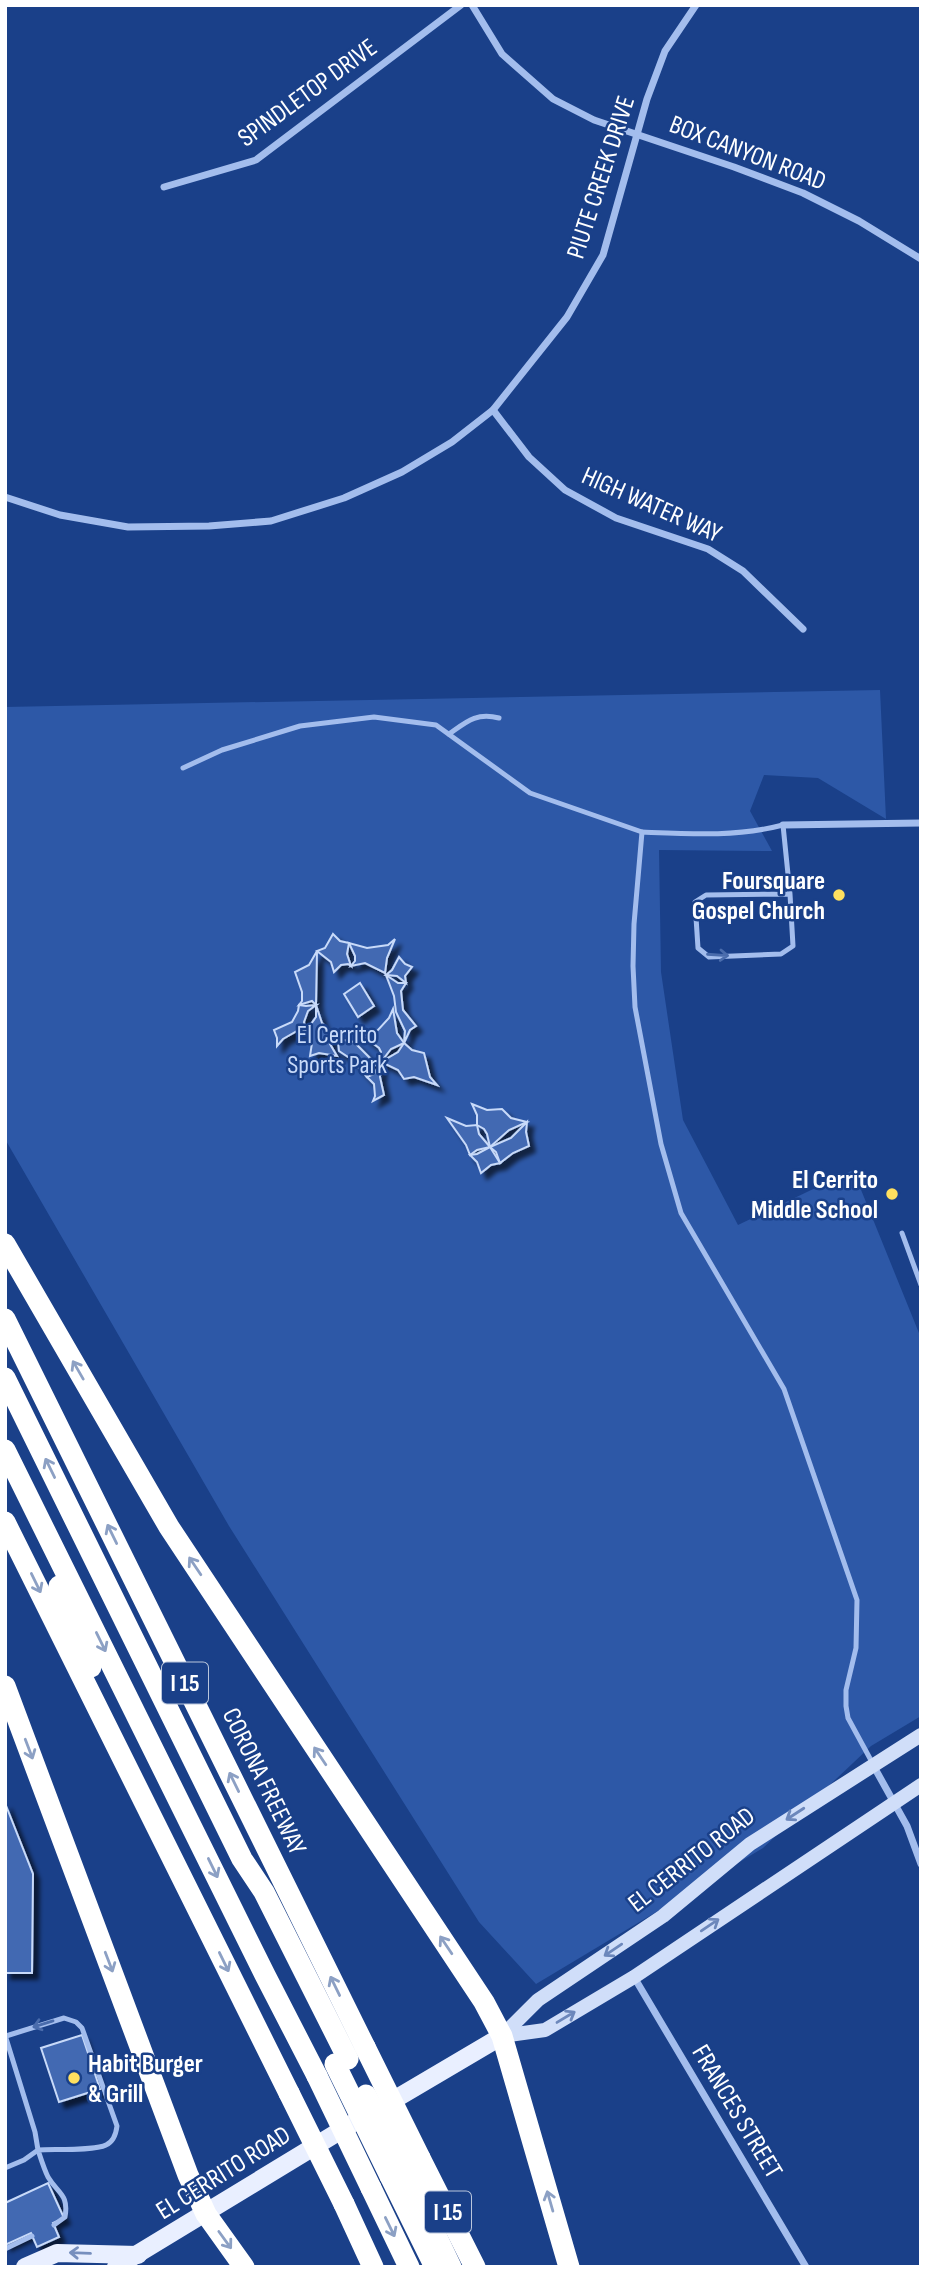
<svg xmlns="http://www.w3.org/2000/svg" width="926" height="2272" font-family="'Sofia Sans Condensed',sans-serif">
<defs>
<filter id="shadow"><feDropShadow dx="6" dy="6" stdDeviation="2" flood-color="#0009"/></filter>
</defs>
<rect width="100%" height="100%" fill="#1a4089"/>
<polygon fill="#2d58a7" points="880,690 886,819 818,778 764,775 750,811 772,851 659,850 661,972 683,1120 738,1225 853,1170 921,1338 921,1716 871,1746 763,1848 536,1984 479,1922 229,1526 5,1139 5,707"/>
<g fill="#4269b2" stroke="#c8daf9" stroke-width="2" filter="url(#shadow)">
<polygon points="333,934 340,941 349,943 347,954 351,966 348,964 341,965 334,972 331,962 317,951 325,948"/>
<polygon points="395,939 387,958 385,973 365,963 351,966 355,961 355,956 349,943 367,948 388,945"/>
<polygon points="317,951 316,1005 312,1001 299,1005 302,1001 302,992 295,972 309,965"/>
<polygon points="399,957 405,964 412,967 405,976 406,983 397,976 386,975 392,970"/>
<polygon points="386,975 398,983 406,983 401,991 403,1010 416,1026 410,1030 404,1043 405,1031 396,1012 394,996"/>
<polygon points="360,983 374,1006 358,1017 344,994"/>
<polygon points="299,1005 306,1006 316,1005 308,1011 304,1022 306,1031 297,1031 283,1039 277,1046 277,1038 274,1030 292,1022 298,1011"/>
<polygon points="316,1005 322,1023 332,1033 330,1044 337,1056 319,1053 310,1056 312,1043 306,1031 316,1017"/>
<polygon points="393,1009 397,1033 404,1043 391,1049 381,1062 381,1052 379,1048 363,1036 378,1030 389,1018"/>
<polygon points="332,1033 344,1040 354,1042 371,1059 381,1062 370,1068 367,1077 351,1059 339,1051 338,1041"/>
<polygon points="404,1043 412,1050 424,1053 430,1077 437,1085 414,1077 404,1079 398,1070 381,1062 398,1052"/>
<polygon points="381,1062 380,1077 384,1095 373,1101 375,1096 374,1084 367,1077 374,1074"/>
<polygon points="472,1104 487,1110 502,1109 511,1118 527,1122 509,1130 490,1147 487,1134 484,1129 477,1125 477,1115"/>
<polygon points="447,1118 466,1126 477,1125 479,1134 490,1147 477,1150 470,1155 466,1145"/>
<polygon points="527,1122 526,1132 529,1146 513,1153 500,1163 496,1152 490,1147 511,1138"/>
<polygon points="490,1147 500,1163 491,1165 481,1173 477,1162 470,1155 477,1154"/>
<polygon points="5,1803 33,1874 32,1973 5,1973"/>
<polygon points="82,2035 100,2089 59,2102 41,2048"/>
<polygon points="48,2183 64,2218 53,2223 59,2237 37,2247 31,2233 5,2245 5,2203"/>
</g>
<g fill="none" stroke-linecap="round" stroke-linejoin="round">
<g stroke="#a3bded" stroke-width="5">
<path d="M 449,734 C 466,722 476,712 499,718"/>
<polyline points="183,768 222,750 300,726 374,717 436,725 530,793 642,832"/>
<path d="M 790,894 L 706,895 L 695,902 L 698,948 L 709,957 L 781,954 L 793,946 L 790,894 L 783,825 C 737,837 690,834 642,832 L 634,924 L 633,966 L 635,1007 L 661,1144 L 681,1213 L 784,1389 L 857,1600 L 856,1648 L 846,1690 L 846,1706 L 848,1718 L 873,1764"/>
<polyline points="902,1233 921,1285"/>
<polyline points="5,2035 35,2132 38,2150 24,2160 5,2168"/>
<path d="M 6,2036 L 64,2018 L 76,2022 L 82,2028 L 117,2126 C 116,2134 113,2142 106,2145 C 94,2151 53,2149 38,2150 C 41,2159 44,2169 48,2177 C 58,2194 69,2194 65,2217 L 54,2225"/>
<polyline points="5,2249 32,2236"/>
</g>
<g stroke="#a3bded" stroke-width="7">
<polyline points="472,5 502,54 553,99 594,120 734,167 803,193 859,221 921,259"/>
<polyline points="164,187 256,160 461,5"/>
<polyline points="493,410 529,457 565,490 616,518 708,549 743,571 803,629"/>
<polyline points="5,497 60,515 128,527 209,526 271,521 344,498 402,472 452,442 493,410 567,317 603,255 647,99 665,51 696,5"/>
<polyline points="783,825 921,823"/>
<polyline points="873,1765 907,1826 921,1864"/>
<polyline points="634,1977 806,2267"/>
</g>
<g stroke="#d0def9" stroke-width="14">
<polyline points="502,2036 538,2000 663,1916 750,1844 921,1735"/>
<polyline points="502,2036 545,2030 634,1977 921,1785"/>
</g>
<g stroke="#e9efff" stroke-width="18">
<polyline points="380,2108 502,2036"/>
<polyline points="25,2267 57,2253 138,2255"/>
<polyline points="116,2267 353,2123"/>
</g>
<g stroke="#fff" stroke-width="21">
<polyline points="5,1244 169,1527 484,2002 502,2036 569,2267"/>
<polyline points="5,1319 365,2047"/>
<polyline points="5,1378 242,1859 264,1892 348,2059"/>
<polyline points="5,1450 265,1975 317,2076"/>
<polyline points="5,1522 289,2093"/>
<polyline points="59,1586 91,1667"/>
<polyline points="5,1686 188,2175 206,2214 244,2267"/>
<polyline points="420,2158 475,2267"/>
<polyline points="404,2168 451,2267"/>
<polyline points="390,2176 435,2267"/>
<polyline points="371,2188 409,2267"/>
<polyline points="344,2204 373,2267"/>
</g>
<g stroke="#fff" stroke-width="21">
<polyline points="365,2047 420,2158"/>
<polyline points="335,2064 390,2176"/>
<polyline points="317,2076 371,2188"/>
<polyline points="289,2093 344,2204"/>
<polyline points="366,2095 404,2168"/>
</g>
</g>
<defs><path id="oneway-shaft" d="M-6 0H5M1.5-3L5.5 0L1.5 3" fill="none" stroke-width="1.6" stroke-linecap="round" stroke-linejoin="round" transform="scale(1.75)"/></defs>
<g stroke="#4a6cac">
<use href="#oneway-shaft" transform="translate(718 955) rotate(4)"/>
<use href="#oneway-shaft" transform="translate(43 2024) rotate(163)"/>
</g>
<g stroke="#8ca0c4">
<use href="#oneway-shaft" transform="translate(78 1370) rotate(-120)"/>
<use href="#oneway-shaft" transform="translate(50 1468) rotate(-116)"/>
<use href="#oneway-shaft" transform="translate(112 1534) rotate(-116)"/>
<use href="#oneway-shaft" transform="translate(195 1566) rotate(-124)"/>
<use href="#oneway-shaft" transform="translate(36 1583) rotate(64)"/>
<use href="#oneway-shaft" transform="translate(101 1642) rotate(64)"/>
<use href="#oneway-shaft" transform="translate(29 1749) rotate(69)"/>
<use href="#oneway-shaft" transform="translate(320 1756) rotate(-124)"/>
<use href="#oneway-shaft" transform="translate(234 1782) rotate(-116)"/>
<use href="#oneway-shaft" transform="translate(213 1868) rotate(64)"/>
<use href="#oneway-shaft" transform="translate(446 1945) rotate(-124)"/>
<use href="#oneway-shaft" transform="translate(109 1962) rotate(69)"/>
<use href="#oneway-shaft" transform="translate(224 1962) rotate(64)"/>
<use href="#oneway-shaft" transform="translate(335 1986) rotate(-116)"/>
<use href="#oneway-shaft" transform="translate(550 2201) rotate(-106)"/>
<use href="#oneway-shaft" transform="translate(390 2227) rotate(64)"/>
<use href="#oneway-shaft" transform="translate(225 2240) rotate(54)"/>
</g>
<g stroke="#6c87bb">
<use href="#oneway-shaft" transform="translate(795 1814) rotate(147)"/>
<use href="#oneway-shaft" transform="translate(710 1925) rotate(-34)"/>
<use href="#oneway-shaft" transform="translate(613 1950) rotate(146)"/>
<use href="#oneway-shaft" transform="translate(566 2017) rotate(-31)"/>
</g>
<use stroke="#778fbe" href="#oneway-shaft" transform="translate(80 2253) rotate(-178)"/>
<g fill="#ffe05f" stroke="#1a4089" stroke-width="2.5">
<circle cx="839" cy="895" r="7"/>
<circle cx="892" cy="1194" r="7"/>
<circle cx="74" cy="2078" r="7"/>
</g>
<g text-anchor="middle" stroke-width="5" stroke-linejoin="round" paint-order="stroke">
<g fill="#1a4089" stroke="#bac6dc" stroke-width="2">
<rect x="162" y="1662.5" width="46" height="41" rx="5"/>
<rect x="425" y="2191.5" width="46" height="41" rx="5"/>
</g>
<g font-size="24" font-weight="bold" fill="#fff">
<text x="185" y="1691">I 15</text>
<text x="448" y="2220">I 15</text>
</g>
<g font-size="26" fill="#fff" stroke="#1a4089">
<text transform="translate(307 92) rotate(-36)" y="9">SPINDLETOP DRIVE</text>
<text transform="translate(748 152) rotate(21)" y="9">BOX CANYON ROAD</text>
<text transform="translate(600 177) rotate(-72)" y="9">PIUTE CREEK DRIVE</text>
<text transform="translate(652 504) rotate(24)" y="9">HIGH WATER WAY</text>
<text transform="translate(265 1781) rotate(64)" y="9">CORONA FREEWAY</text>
<text transform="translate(691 1859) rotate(-38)" y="9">EL CERRITO ROAD</text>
<text transform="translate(738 2111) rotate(59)" y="9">FRANCES STREET</text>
<text transform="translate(223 2172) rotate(-32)" y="9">EL CERRITO ROAD</text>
</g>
<g font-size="26" font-weight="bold" fill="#fff" stroke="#1a4089" text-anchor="end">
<text x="825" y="889">Foursquare<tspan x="825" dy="30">Gospel Church</tspan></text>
<text x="878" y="1188">El Cerrito<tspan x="878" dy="30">Middle School</tspan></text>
<text x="88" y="2072" text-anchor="start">Habit Burger<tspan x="88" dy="30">&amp; Grill</tspan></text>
</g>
<g font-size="26" fill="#c8daf9" stroke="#1a4089">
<text x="337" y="1043">El Cerrito<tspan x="337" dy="30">Sports Park</tspan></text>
</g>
</g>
<rect width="926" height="2272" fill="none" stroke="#ffffff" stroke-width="14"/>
</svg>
